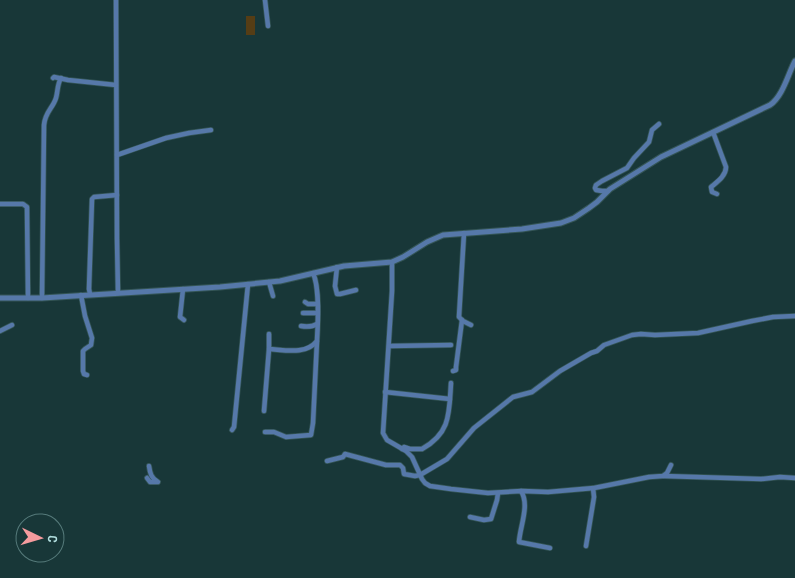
<svg xmlns="http://www.w3.org/2000/svg" width="795" height="578" font-family="'Sofia Sans Condensed',sans-serif">
<rect width="100%" height="100%" fill="#183738"/>
<rect fill="#553d15" x="246" y="16" width="9" height="19"/>
<g fill="none" stroke-linecap="round" stroke-linejoin="round">
<g stroke="#345556" stroke-width="6">
<g id="minor">
<polyline points="116,0 117,239 118,293"/>
<polyline points="265,0 268,26"/>
<polyline points="53,78 54,77 68,80 116,85"/>
<path d="M 713,132 L 726,167 C 726,176 717,182 711,187 L 712,192 L 717,194"/>
<polyline points="117,155 166,138 189,133 211,130"/>
<polyline points="608,191 602,191 596,190 595,188 596,185 602,181 627,168 634,158 649,142 652,130 659,124"/>
<polyline points="0,204 23,204 27,207 28,298"/>
<polyline points="464,233 459,317 463,321 471,325"/>
<polyline points="392,262 392,291 383,433 387,440 406,451 412,457 422,479 425,483 430,486 451,489 488,493 522,491 548,492 594,488 649,477 663,476 667,473 671,465"/>
<polyline points="337,267 335,286 337,294 340,294 356,290"/>
<polyline points="269,282 273,296"/>
<polyline points="183,289 180,317 184,320"/>
<polyline points="90,294 89,289 92,199 94,197 117,195"/>
<polyline points="81,295 85,316 92,338 91,345 85,349 83,351 83,371 84,374 87,375"/>
<path d="M 42,298 L 44,125 C 45,112 53,108 56,98 C 58,91 57,85 61,78"/>
<polyline points="305,302 308,304 317,304"/>
<polyline points="303,313 317,313"/>
<path d="M 301,326 C 307,327 312,327 317,324"/>
<polyline points="0,331 12,325"/>
<path d="M 269,334 L 269,349 C 285,350 306,355 317,341 C 318,323 320,288 313,273"/>
<polyline points="389,346 451,345"/>
<polyline points="453,371 456,370 456,367 462,320"/>
<polyline points="385,392 450,399"/>
<polyline points="264,411 269,349"/>
<polyline points="232,430 234,427 248,284"/>
<polyline points="265,432 274,432 286,437 311,435 313,423 317,341"/>
<path d="M 402,449 L 404,447 L 410,449 L 422,449 C 451,433 449,413 451,383"/>
<polyline points="327,461 343,457 345,454 386,465 400,465 403,468 404,474 415,476 420,475 447,459 474,428 513,397 532,392 560,371 591,353 597,351 604,345 632,335 641,334 655,335 698,333 752,321 773,317 795,316"/>
<path d="M 149,466 C 150,473 151,478 158,482"/>
<polyline points="663,476 761,479 780,477 795,478"/>
<polyline points="147,478 150,482 157,482"/>
<path d="M 521,491 C 530,505 520,526 519,542 L 550,548"/>
<polyline points="470,517 484,520 491,519 497,500 498,493"/>
<polyline points="586,546 594,497 593,488"/>
</g>
</g>
<g stroke="#345556" stroke-width="7">
<path id="tertiary" d="M 0,298 L 42,298 L 123,293 L 220,287 L 280,281 L 344,266 L 392,262 L 403,257 L 427,242 L 443,235 L 522,229 L 561,223 L 574,218 L 589,208 L 597,202 L 610,189 L 661,157 L 770,105 C 783,96 788,74 795,61"/>
</g>
<use href="#minor" stroke="#5678a9" stroke-width="4.5"/>
<use href="#tertiary" stroke="#5678a9" stroke-width="5"/>
</g>
<g transform="translate(40 538) rotate(95)"><circle r="24" fill="#183738" stroke="#557a7a"/>
<path d="M0-4L9 19L0 12L-9 19Z" fill="#f59b9e"/>
<text y="-8" font-size="14" font-weight="bold" text-anchor="middle" fill="#b1dede">С</text>
</g>
</svg>
